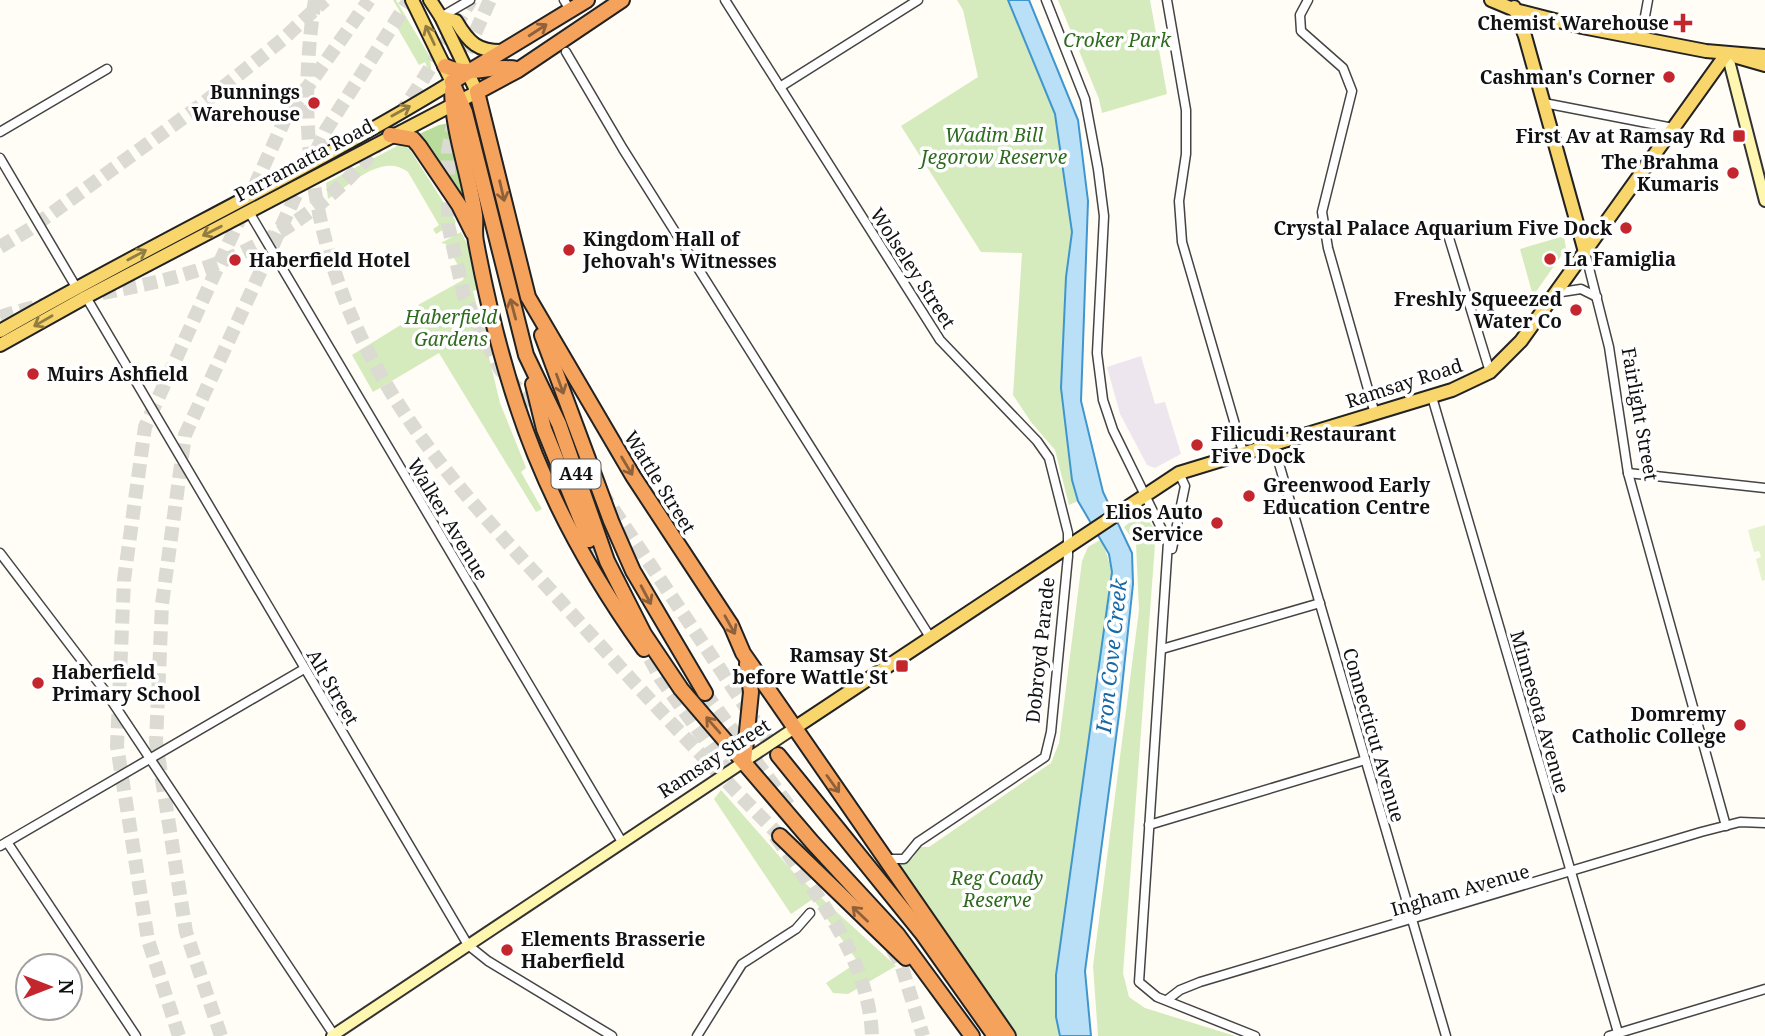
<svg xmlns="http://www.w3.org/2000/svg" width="1765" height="1036" font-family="'Noto Serif',serif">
<rect width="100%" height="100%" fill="#fffdf5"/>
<polygon fill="#eee6ef" points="1141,356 1155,404 1165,402 1181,454 1155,468 1147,465 1120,414 1107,367"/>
<g fill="#d5ebbd">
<polygon points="393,0 396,0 430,57 432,79 425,62 419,65 394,22 403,17"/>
<polygon points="957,0 1008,0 1055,114 1068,188 1072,232 1066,277 1061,388 1072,480 1078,501 1069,505 1055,450 1031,422 1013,395 1022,253 981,252 901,126 978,77 963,10"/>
<polygon points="1058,0 1150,0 1167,94 1102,113 1099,99"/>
<path d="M 401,144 L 409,148 L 456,222 L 436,234 L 433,229 L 439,225 L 408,172 C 382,152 350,185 328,199 L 326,183 Z"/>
<polygon points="461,232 468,246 477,290 473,291 500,403 525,465 526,468 521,472 542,509 536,512 439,353 373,392 352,355 425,310 418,305 463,280 464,276 446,244 441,243"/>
<polygon points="1564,236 1566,249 1533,296 1520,249"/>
<polygon points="1142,512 1156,531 1123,973 1129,997 1145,1008 1235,1036 1098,1036 1093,966 1139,610 1136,544 1124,527"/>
<polygon points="1102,539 1112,572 1056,975 1056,1017 1060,1036 1013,1036 896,866 913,858 920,847 929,847 1051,763 1059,743 1082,561 1088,547"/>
<polygon points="721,790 795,874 896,966 848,994 833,993 826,983 858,962 813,899 791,914 714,799"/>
</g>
<polygon fill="#b9dc9c" points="451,123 466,201 463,202 419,134 439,125"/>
<polygon fill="#e6f2cf" points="1765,525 1765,580 1762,581 1756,559 1761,557 1759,551 1754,552 1748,530"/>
<polygon fill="#b9e0f7" stroke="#3f96cf" stroke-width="2" points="1008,0 1029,0 1078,120 1088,201 1081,401 1103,492 1132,553 1133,584 1119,715 1085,971 1091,1036 1060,1036 1056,1017 1056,975 1112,572 1109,554 1078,501 1072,480 1061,388 1066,277 1072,232 1055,114"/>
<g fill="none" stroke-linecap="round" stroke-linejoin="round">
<g stroke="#dbdad3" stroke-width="14" stroke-dasharray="14 7" stroke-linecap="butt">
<path d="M 315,0 C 294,131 315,262 382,377 C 430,461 499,533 563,604 C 634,683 705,761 780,836"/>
<polyline points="462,72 465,55 490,0"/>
<polyline points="454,119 448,151 448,224 464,296 500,369 554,429 611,506 777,754"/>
<polyline points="0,247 30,229 201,105 282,40 325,0"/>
<path d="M 0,317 C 63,296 130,292 192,272 C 257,252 325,209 369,156 C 408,108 439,53 471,0"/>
<polyline points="589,540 622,607"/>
<polyline points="640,640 661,679 732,777"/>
<polyline points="705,693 792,810"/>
<path d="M 775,836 C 818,896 869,959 872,1036"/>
<polyline points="892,949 901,964 923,1036"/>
<polyline points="179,1036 148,940 117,746 124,580 145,427 285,119 369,0"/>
<polyline points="221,1036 186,932 156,742 162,604 185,435 326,130 409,0"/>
</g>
<g stroke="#444" stroke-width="11">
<g id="street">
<polyline points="564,0 570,10"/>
<polyline points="725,0 940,340 1037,441 1049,458 1068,533 1068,556 1051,732 1045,757 918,842 904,859 885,859"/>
<polyline points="1046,0 1085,99 1098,169 1104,216 1097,353 1103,400 1113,430 1168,542 1139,982 1157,997 1255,1036"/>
<polyline points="1167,0 1186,110 1186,154 1179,201 1182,242 1243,452"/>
<polyline points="1308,0 1300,15 1301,31 1343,68 1352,91 1322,212 1328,248 1375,414"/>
<polyline points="441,17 470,0"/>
<polyline points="1641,38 1648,0"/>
<polyline points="566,52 623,149 930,637"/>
<polyline points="780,87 918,0"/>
<polyline points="1544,103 1673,128"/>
<polyline points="0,132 107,69"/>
<polyline points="0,158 76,287"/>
<polyline points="249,212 622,842"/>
<polyline points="1449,238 1490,372"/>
<polyline points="1585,252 1609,347 1628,473 1726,826"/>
<polyline points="1555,293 1581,289 1597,297"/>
<polyline points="86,297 468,945 488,961 612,1036"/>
<polyline points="1432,397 1619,1036"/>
<polyline points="1273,443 1446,1036"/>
<polyline points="1628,473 1765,488"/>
<polyline points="1172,549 1185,486 1179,473"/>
<polyline points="0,553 105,691 334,1035"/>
<polyline points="1162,649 1320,603"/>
<polyline points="1149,825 1365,760"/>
<polyline points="7,842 136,1036"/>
<polyline points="0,846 304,669"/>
<polyline points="1167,1000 1180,990 1200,982 1701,832 1740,822 1765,823"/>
<polyline points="697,1036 742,964 796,929 810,913"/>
<polyline points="1609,1036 1765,989"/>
</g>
</g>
<g stroke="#333" stroke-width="14">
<g id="secondary">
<polyline points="1727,53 1765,201"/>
<polyline points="332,1036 793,729"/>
</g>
</g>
<g stroke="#222" stroke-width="16">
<g id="primary">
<polyline points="1491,0 1515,10 1582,27 1706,51 1765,56"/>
<polyline points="1514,7 1525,36 1585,252"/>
<path d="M 441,17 L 456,21 C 469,43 478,52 504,51"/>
<polyline points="1737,57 1765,65"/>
<path d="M 0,331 C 149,245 305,172 452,82 L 412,0"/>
<polyline points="0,345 86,297 477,92 441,17 430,0"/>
<polyline points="793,729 1179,473 1452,390 1490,372 1521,341 1727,53"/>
</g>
</g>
<g stroke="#222" stroke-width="18">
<g id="highway">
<polyline points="622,0 518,70 477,92 528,297 633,476 731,625 743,653 1008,1036"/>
<path d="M 445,66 C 470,78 491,64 517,69"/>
<polyline points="452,82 465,112 526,355 559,424 607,561 644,634 681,689 812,842 897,934 972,1036"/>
<polyline points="452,82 587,0"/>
<path d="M 452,90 C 453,133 469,173 475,215 C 476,224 474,233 476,242 C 506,402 548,515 644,649"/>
<polyline points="390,135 413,139 419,146 459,205 473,233"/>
<polyline points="542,335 611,521 633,571 705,693"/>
<polyline points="533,384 544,429 589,540"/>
<polyline points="778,755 922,933 995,1036"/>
<polyline points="744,761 751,692 747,664"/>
<polyline points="780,836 906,958"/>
</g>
</g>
<use href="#street" stroke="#fff" stroke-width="8"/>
<use href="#secondary" stroke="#fff6b0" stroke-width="10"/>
<use href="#primary" stroke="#f9d66b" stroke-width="12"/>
<use href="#highway" stroke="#f5a25d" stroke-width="14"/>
</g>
<defs><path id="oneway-shaft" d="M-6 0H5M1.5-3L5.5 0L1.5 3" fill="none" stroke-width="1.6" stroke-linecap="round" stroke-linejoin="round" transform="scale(1.75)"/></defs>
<g stroke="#8e613b">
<use href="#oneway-shaft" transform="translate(538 30) rotate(-33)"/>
<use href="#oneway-shaft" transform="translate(502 191) rotate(77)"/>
<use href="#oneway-shaft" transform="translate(513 309) rotate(-105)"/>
<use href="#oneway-shaft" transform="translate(560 384) rotate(70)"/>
<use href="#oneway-shaft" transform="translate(627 466) rotate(59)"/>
<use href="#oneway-shaft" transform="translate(646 595) rotate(62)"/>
<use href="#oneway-shaft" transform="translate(730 625) rotate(61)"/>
<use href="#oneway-shaft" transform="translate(713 725) rotate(-131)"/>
<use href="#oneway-shaft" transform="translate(833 784) rotate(54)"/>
<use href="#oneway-shaft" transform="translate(860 914) rotate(-136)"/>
</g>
<g stroke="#917d42">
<use href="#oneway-shaft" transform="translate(430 35) rotate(-115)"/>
<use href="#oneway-shaft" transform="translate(401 111) rotate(-29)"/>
<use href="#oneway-shaft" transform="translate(212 231) rotate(153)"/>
<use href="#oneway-shaft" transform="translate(137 255) rotate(-28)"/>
<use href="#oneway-shaft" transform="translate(43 321) rotate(150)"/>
</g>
<g fill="#c4262e" stroke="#fff" stroke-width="2.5">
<path d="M1679.5 12.5h7v7h7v7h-7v7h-7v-7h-7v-7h7z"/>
<circle cx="1669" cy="77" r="7"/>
<circle cx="314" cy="103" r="7"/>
<rect x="1732" y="129" width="14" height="14" rx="3.5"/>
<circle cx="1733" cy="173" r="7"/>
<circle cx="1626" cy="228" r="7"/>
<circle cx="569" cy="250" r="7"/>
<circle cx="1550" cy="259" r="7"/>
<circle cx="235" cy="260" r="7"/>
<circle cx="1576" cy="310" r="7"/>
<circle cx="33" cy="374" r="7"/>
<circle cx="1197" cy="445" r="7"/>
<circle cx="1249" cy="496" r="7"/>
<circle cx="1217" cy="523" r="7"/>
<rect x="895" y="659" width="14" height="14" rx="3.5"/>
<circle cx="38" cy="683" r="7"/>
<circle cx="1740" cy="725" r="7"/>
<circle cx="507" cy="950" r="7"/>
</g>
<g text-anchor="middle" stroke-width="7" stroke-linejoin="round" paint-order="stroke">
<rect fill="#fff" stroke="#585858" stroke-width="2" x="551.5" y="459.5" width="49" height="29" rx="5"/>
<g font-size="18" font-weight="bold" fill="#111">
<text x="576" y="480">A44</text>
</g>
<g font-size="19" font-weight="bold" fill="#111" stroke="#fff" text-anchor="end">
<text x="1669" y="30">Chemist Warehouse</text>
<text x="1655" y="84">Cashman's Corner</text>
<text x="300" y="99">Bunnings<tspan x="300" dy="22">Warehouse</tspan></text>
<text x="1725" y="143">First Av at Ramsay Rd</text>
<text x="1719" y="169">The Brahma<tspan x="1719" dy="22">Kumaris</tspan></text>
<text x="1612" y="235">Crystal Palace Aquarium Five Dock</text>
<text x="583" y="246" text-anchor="start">Kingdom Hall of<tspan x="583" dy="22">Jehovah's Witnesses</tspan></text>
<text x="1564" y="266" text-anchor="start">La Famiglia</text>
<text x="249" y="267" text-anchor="start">Haberfield Hotel</text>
<text x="1562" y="306">Freshly Squeezed<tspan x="1562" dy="22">Water Co</tspan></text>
<text x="47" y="381" text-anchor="start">Muirs Ashfield</text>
<text x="1211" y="441" text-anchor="start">Filicudi Restaurant<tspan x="1211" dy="22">Five Dock</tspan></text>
<text x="1263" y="492" text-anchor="start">Greenwood Early<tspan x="1263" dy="22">Education Centre</tspan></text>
<text x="1203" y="519">Elios Auto<tspan x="1203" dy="22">Service</tspan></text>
<text x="888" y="662">Ramsay St<tspan x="888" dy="22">before Wattle St</tspan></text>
<text x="52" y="679" text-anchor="start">Haberfield<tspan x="52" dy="22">Primary School</tspan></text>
<text x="1726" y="721">Domremy<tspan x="1726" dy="22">Catholic College</tspan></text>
<text x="521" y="946" text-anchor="start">Elements Brasserie<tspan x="521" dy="22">Haberfield</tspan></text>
</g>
<g font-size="19" font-style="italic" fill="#2f6b1f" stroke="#fff">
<text x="1117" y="47">Croker Park</text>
<text x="994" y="142">Wadim Bill<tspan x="994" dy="22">Jegorow Reserve</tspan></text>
<text x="451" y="324">Haberfield<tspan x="451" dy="22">Gardens</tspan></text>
<text x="997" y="885">Reg Coady<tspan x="997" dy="22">Reserve</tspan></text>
</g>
<g font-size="19" fill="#111" stroke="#fff">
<text transform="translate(304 160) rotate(-28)" y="7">Parramatta Road</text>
<text transform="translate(913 268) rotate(57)" y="7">Wolseley Street</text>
<text transform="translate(1404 383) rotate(-18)" y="7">Ramsay Road</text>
<text transform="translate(1640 414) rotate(80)" y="7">Fairlight Street</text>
<text transform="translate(660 482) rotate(58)" y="7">Wattle Street</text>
<text transform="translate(448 519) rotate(59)" y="7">Walker Avenue</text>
<text transform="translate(1040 650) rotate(-84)" y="7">Dobroyd Parade</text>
<text transform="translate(333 687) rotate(60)" y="7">Alt Street</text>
<text transform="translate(1540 712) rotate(74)" y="7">Minnesota Avenue</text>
<text transform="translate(1374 735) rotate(74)" y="7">Connecticut Avenue</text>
<text transform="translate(714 758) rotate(-33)" y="7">Ramsay Street</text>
<text transform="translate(1460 890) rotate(-16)" y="7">Ingham Avenue</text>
</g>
<g font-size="21" font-style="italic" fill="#1768a6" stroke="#fff">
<text transform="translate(1112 656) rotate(-84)" y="7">Iron Cove Creek</text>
</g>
</g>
<g transform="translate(49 987) rotate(90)"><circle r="33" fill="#ffffff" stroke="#a0a0a0" stroke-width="2"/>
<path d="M0-5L12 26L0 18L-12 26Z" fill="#c4262e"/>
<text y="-10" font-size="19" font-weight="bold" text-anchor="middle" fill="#111111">N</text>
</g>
</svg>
